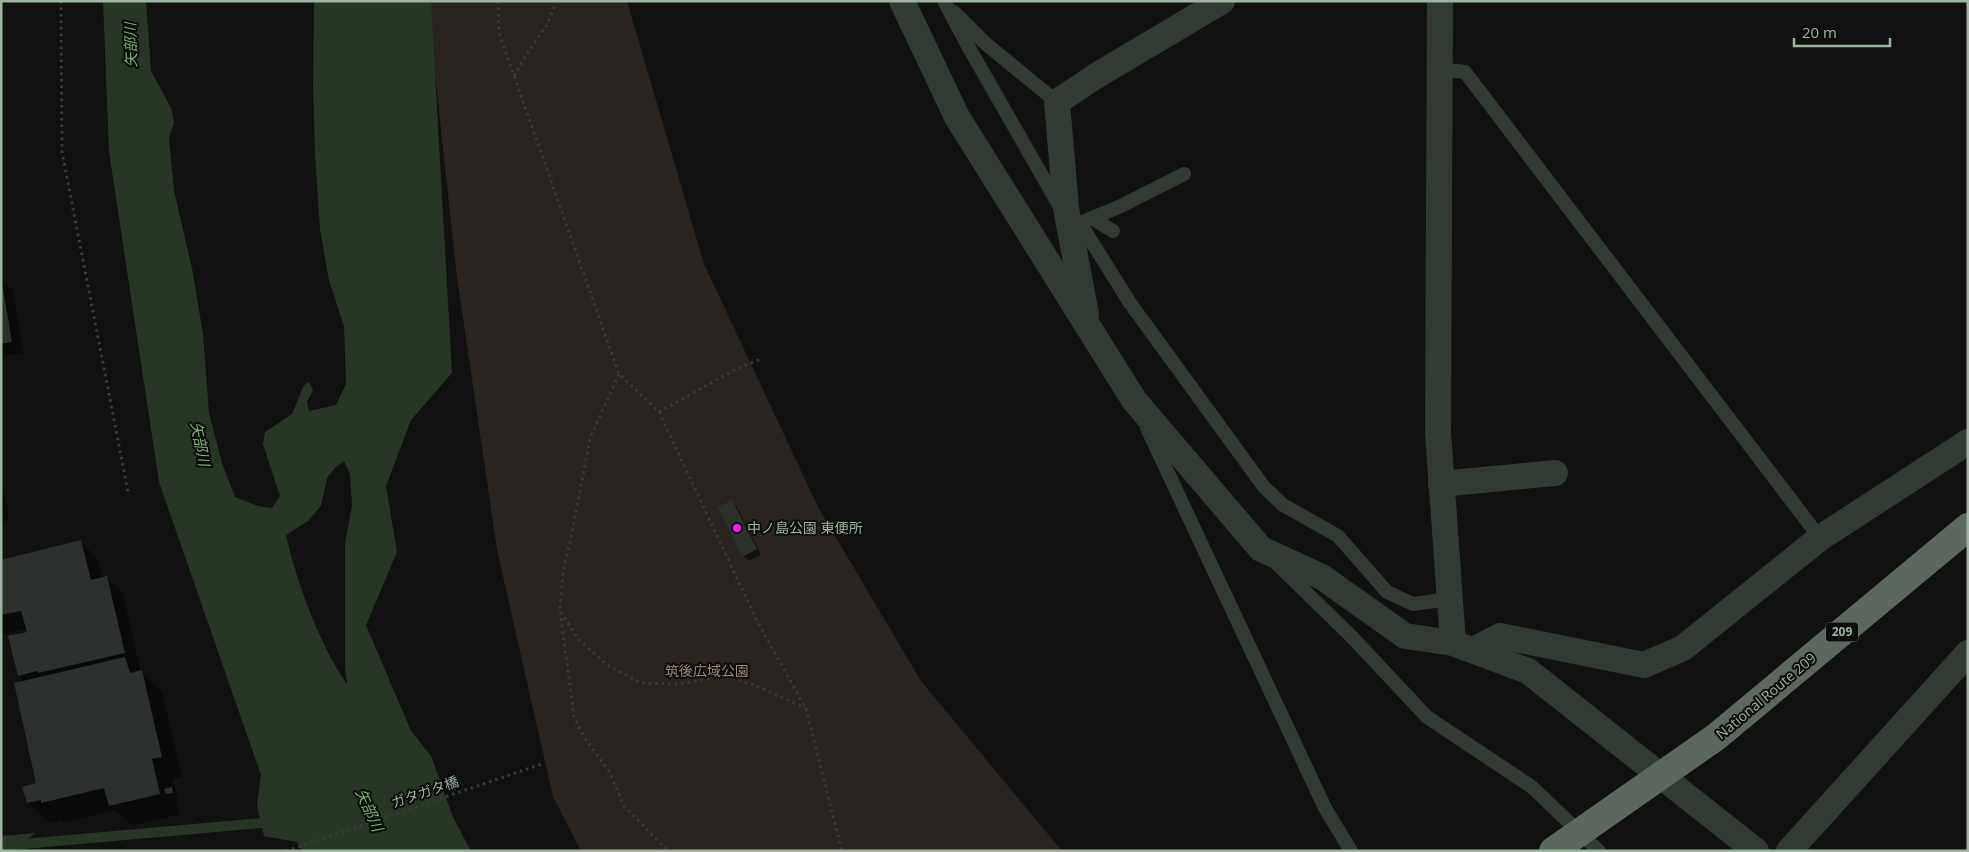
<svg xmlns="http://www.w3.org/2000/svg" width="1969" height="852" font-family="'Open Sans','Noto Sans JP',sans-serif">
<rect width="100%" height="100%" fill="#101110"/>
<polygon fill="#29241f" points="427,1 627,1 704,264 819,509 921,681 1062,851 581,851 553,797 497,550 457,277"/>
<g fill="#283625" fill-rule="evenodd">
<path d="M 103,1 L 146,1 L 151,71 L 171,108 L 174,123 L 169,138 L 174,191 L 192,268 L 203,334 L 209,413 L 222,463 L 235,497 L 258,506 L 272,508 L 280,496 L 263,444 L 265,432 L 292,414 L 304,385 L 309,382 L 313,390 L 307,402 L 309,411 L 336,405 L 346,384 L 344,327 L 329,280 L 320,229 L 315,154 L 313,84 L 314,1 L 431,1 L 452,373 L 411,420 L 386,486 L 397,552 L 366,625 L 411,731 L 431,756 L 453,817 L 471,851 L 302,851 L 297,842 L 264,836 L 257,806 L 261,775 L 159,482 L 109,152 ZM 344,461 L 350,474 L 352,506 L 345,543 L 345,668 L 347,684 C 320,646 296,581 286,535 L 308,521 L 321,506 L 327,478 L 335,468 Z"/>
<polygon points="36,833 9,851 1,851 1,836"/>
</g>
<g fill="#0007">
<polygon points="1,279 13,290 23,353 1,357"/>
<polygon points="1,492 5,495 9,520 1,522"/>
<polygon points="732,501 737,507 761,555 749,561 743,556"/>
<polygon points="81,542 97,558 103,579 107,578 123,594 140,669 137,670 141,672 162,692 182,777 172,779 178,798 176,798 180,814 131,826 115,810 63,823 61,820 49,823 28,802 38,784 25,682 19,676 29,633 28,629 1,635 1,561"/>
</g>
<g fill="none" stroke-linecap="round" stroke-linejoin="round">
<polyline stroke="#283625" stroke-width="10" points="1,846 274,822"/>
</g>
<g fill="#2d312e">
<polygon points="1,277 12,342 1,344"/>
<polygon points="732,500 757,549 742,557 718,507"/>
<polygon points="81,540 91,580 107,576 125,653 38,673 37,671 18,676 8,636 27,632 21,611 1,615 1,560"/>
<polygon points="125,657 130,673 142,670 162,757 152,759 160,794 109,806 104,788 41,803 41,800 27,803 22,787 36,783 14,683"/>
<polygon points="172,787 173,793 166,794 164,789"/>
</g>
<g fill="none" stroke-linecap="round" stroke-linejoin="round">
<g stroke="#363e37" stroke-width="3" stroke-dasharray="2.5 4" stroke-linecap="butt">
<polyline points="61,1 62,152 128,492"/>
<polyline points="498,1 499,33 619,374 659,412 757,621 806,709 842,851"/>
<polyline points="514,76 528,52 546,26 557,1"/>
<polyline points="619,374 590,438 572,533 563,573 560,609 574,717 584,737 610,773 624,806 668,851"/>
<polyline points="659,412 736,369 763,358"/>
<polyline points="561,612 578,639 607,665 641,683 680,684 721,676 752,684 805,708"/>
<polyline points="286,851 542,764"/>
</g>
<g stroke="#323a34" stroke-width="14">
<polyline points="944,1 968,46 1068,221 1080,223 1121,206 1184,174"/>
<polyline points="954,12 986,44 1057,102"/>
<polyline points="1439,69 1465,72 1820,538"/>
<polyline points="1092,218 1113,231"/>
<polyline points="1080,223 1130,303 1264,487 1283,505 1338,536 1387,592 1413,604 1450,599"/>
<polyline points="1147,428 1325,808 1351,851"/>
<polyline points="1278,565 1351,636 1427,717 1532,787 1599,851"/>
</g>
<g stroke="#323a34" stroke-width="26">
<polyline points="902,1 957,117 1134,400 1261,549 1322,577 1405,636 1453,643 1528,671 1756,851"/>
<polyline points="1440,1 1438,433 1453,643"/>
<polyline points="1086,314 1066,208 1057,102 1096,76 1222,1"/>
<polyline points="1441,484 1555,473"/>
<polyline points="1473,650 1500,636 1644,665 1683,648 1820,538 1968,442"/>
<polyline points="1789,851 1968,653"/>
</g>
<polyline stroke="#5c685e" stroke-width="28" points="1553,851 1716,737 1968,527"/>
</g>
<circle fill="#ff1aef" stroke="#0b0c0b" stroke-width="2" cx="737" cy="528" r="5"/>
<g text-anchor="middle" stroke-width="4" stroke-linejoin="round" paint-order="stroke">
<rect fill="#0b0c0b" stroke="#738274" stroke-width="1" x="1826" y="622.5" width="32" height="19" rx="4"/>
<g font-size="12" font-weight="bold" fill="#9fb4a1">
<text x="1842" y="636">209</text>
</g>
<g font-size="14" fill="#9fb4a1" stroke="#0b0c0b" text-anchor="start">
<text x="747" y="533">中ノ島公園 東便所</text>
</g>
<g font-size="14" fill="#a18974" stroke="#0b0c0b">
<text x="707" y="676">筑後広域公園</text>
</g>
<g font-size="14" fill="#9fb4a1" stroke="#0b0c0b">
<text transform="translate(1766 696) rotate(-40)" y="5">National Route 209</text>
<text transform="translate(425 792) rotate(-19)" y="5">ガタガタ橋</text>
</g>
<g font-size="15" font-style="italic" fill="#7bb372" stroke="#0b0c0b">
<text transform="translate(131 45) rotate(-91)" y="5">矢部川</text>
<text transform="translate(200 444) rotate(79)" y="5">矢部川</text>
<text transform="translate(369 810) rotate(66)" y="5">矢部川</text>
</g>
</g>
<rect width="1969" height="852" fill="none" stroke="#9fb4a1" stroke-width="5"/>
<path d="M1794 38v8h96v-8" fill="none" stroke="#9fb4a1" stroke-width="2.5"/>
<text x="1802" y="38" font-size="15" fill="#9fb4a1" stroke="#0b0c0b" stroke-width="4" paint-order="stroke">20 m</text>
</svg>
